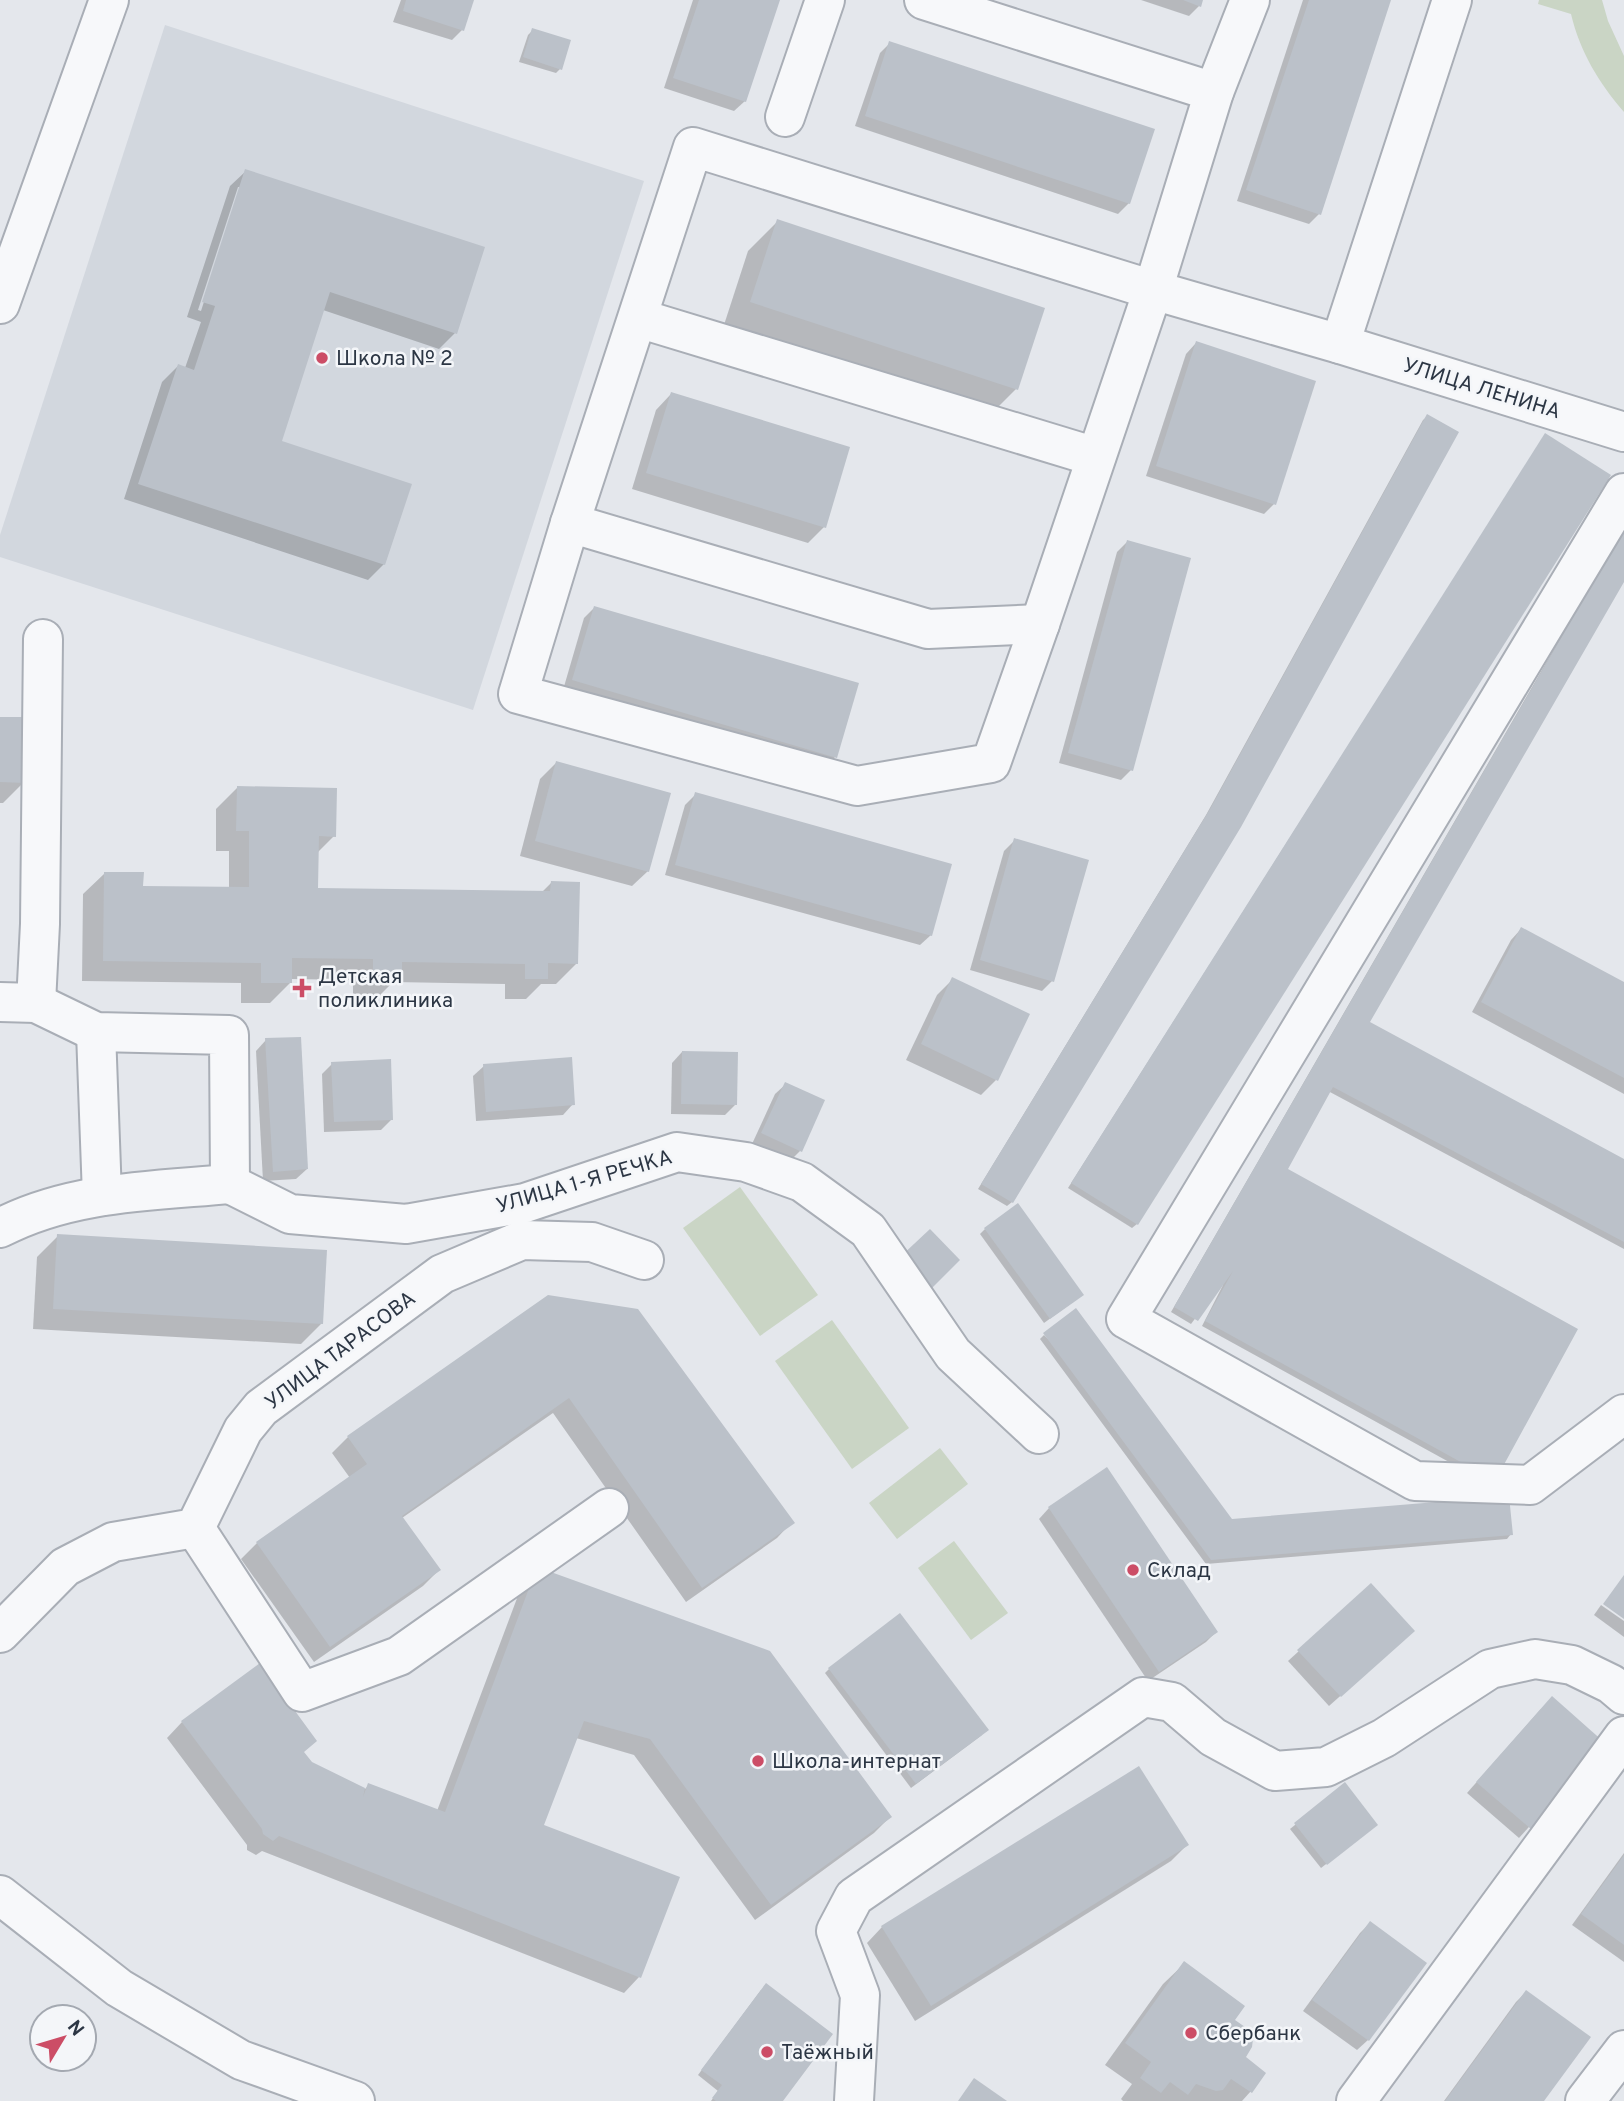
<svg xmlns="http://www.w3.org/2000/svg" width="1624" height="2101" font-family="Overpass,sans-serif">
<rect width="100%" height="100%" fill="#e4e7ec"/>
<polygon fill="#d2d7de" points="165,25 644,181 473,710 0,557 0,535"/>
<g fill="#cad5c5">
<path d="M 1539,0 L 1602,0 L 1608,21 L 1624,56 L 1624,112 C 1599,83 1580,52 1571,14 L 1538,4 Z"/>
<polygon points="740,1187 818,1295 760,1336 683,1228"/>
<polygon points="832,1320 909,1428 852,1469 775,1361"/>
<polygon points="940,1448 968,1484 897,1539 869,1503"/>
<polygon points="954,1541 1008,1613 971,1640 918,1568"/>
</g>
<g fill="#0003" fill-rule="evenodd">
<polygon points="401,0 472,0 462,30 452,40 393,22"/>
<polygon points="693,0 778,0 745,101 734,111 664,88"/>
<polygon points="1141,0 1201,0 1199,6 1189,16"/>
<polygon points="1303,0 1389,0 1319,214 1309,224 1237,201"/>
<polygon points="533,30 560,69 556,73 519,62 528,35"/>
<polygon points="890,43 1129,203 1118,214 855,126 880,53"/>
<path d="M 246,171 L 455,333 L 439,349 L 323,310 L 279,442 L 384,564 L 368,580 L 124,499 L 162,382 L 178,366 L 185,368 L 201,322 L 187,317 L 230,186 ZM 238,187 L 241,187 L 201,311 L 198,310 Z"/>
<polygon points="778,221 1043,310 1016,389 986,419 722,331 748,251"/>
<polygon points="1196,343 1274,504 1264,514 1146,476 1186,354"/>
<polygon points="671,394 824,527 808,543 632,489 656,410"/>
<polygon points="1428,416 1012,1202 1007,1206 978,1189 1206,815 1423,420"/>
<polygon points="1545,435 1137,1224 1132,1228 1068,1188"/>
<polygon points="1624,528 1624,579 1368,1023 1624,1161 1624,1249 1328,1091 1282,1177 1489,1484 1202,1326 1223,1285 1221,1284 1191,1324 1171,1312"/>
<polygon points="1127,542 1131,770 1121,780 1059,763 1117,552"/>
<polygon points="594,608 835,757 825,767 563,690 584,618"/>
<polygon points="0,719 24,782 3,803 0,803"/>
<polygon points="556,763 648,871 632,886 520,856 540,779"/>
<polygon points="237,788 334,836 317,853 317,890 541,893 551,883 577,963 556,984 541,984 526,999 505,999 505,984 393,982 379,996 353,996 353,980 291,979 291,982 270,1003 241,1003 241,983 82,981 83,894 104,874 141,888 229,889 229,851 216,851 216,809"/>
<polygon points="696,794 931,935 920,945 665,875 685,805"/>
<polygon points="1015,840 1052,981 1042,991 970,970 1004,851"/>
<polygon points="1521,929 1624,984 1624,1094 1472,1012 1511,940"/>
<polygon points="953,979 996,1080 981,1095 906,1060 937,995"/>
<polygon points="266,1040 307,1169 296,1179 263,1181 256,1051"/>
<polygon points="682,1052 735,1105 725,1115 671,1114 672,1063"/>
<polygon points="332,1064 392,1119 381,1130 324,1132 322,1074"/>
<polygon points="484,1066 573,1104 563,1115 476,1121 473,1076"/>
<polygon points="786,1084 800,1151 790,1161 752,1144 775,1094"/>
<polygon points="985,1229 1077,1299 1044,1323 980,1234"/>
<polygon points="58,1236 322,1323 301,1344 33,1329 37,1257"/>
<polygon points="549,1297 792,1522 777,1538 686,1602 553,1413 402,1518 439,1570 423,1586 314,1662 241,1559 257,1543 350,1478 332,1453 348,1437"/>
<polygon points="1044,1335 1231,1521 1511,1534 1507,1539 1206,1564 1040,1339"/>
<polygon points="1107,1469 1216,1632 1206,1642 1148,1681 1039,1519 1049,1508"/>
<polygon points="537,1569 890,1817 874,1833 755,1920 634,1755 576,1738 541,1826 639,1977 624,1993 262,1851 256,1855 247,1850 247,1845 167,1738 182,1722 302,1753 311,1764 365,1789 369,1785 437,1811 522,1585"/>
<polygon points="1601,1605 1624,1621 1624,1637 1594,1615"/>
<polygon points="1402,1641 1329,1706 1288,1661 1299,1651"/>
<polygon points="829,1669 982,1735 911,1788 825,1673"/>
<polygon points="1541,1709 1603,1744 1519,1838 1467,1793"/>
<polygon points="1344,1785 1371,1829 1321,1868 1290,1829"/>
<polygon points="1187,1845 1171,1861 915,2021 867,1943 882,1927"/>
<polygon points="1624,1853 1624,1962 1572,1925"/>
<polygon points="1370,1923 1424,1963 1368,2040 1357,2050 1303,2011 1360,1933"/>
<polygon points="1184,1964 1233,2020 1251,2091 1242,2101 1123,2101 1121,2099 1132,2084 1105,2065 1163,1984"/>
<polygon points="761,1990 781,2101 711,2101 718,2091 698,2075"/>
<polygon points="1526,1992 1542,2101 1444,2101 1516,2002"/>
</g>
<g fill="#bbc1c9">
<polygon points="406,0 474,0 464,31 403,11"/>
<polygon points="699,0 780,0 746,102 673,78"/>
<polygon points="1183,0 1203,0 1201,7"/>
<polygon points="1309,0 1391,0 1321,215 1246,190"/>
<polygon points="532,28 571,40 562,70 523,57"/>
<polygon points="889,41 1155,129 1130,204 865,116"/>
<polygon points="245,169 485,247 457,334 330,292 282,441 412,484 385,565 138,484 178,364 194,370 215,306 202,302"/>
<polygon points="777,219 1045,308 1018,390 750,302"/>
<polygon points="1196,341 1316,381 1276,505 1156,466"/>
<polygon points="671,392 850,447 826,528 646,473"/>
<polygon points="1427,414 1459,432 1241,827 1013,1203 981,1184 1210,809"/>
<polygon points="1545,433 1611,475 1138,1225 1071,1183"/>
<polygon points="1624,529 1624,582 1370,1022 1624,1159 1624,1242 1333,1087 1288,1169 1578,1329 1495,1481 1205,1321 1233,1271 1198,1321 1174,1307"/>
<polygon points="1127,540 1191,558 1133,771 1068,753"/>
<polygon points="594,606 859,683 837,758 572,680"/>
<polygon points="0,717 27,717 25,783 0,782"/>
<polygon points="556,761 671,793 649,872 535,841"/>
<polygon points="237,786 337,788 336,837 319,836 318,888 550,891 551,881 580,882 578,964 548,963 548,979 525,979 525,964 402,962 402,976 373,976 373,959 292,958 292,983 261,983 261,963 103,961 104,872 144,872 143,886 249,887 249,831 236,831"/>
<polygon points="695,792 952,864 932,936 675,865"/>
<polygon points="1014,838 1089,860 1054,982 980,960"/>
<polygon points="1521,927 1624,982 1624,1078 1481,1002"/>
<polygon points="952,977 1030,1014 998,1081 921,1044"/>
<polygon points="301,1037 308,1169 273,1172 265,1038"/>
<polygon points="682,1051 738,1052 737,1105 681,1104"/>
<polygon points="572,1057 575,1105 486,1112 483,1064"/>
<polygon points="391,1059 393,1120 334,1122 331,1062"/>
<polygon points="785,1082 825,1100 802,1152 761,1133"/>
<polygon points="1018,1203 1084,1295 1050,1319 984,1228"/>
<polygon points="930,1229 960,1260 930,1290 899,1258"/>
<polygon points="57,1234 327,1250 323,1324 53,1309"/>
<polygon points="548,1295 638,1309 795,1523 702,1588 569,1398 402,1516 441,1570 330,1647 256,1542 367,1464 347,1436"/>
<polygon points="1076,1308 1232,1519 1509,1496 1513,1535 1211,1560 1043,1333"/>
<polygon points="1107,1467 1218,1632 1159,1672 1048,1507"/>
<polygon points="537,1567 770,1651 892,1817 771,1905 650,1739 584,1721 544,1825 680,1877 641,1978 279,1836 273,1841 263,1834 262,1829 181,1721 260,1663 317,1741 304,1752 312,1762 365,1788 363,1797 368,1783 445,1812"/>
<polygon points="1624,1575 1624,1619 1603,1604"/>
<polygon points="1371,1583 1415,1631 1341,1697 1297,1650"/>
<polygon points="900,1613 989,1730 916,1784 828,1668"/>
<polygon points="1552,1696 1605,1743 1531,1829 1476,1782"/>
<polygon points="1139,1766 1189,1845 931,2006 881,1926"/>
<polygon points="1345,1782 1378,1825 1327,1865 1294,1823"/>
<polygon points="1624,1855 1624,1945 1581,1914"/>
<polygon points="1370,1921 1427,1963 1369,2041 1312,2000"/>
<polygon points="1184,1961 1245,2006 1235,2020 1245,2027 1253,2039 1252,2047 1246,2057 1266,2073 1252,2093 1231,2079 1223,2090 1216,2091 1196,2084 1188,2095 1170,2082 1161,2093 1140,2078 1151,2062 1125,2043"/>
<polygon points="766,1983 833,2034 783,2101 716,2101 712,2098 722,2085 701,2070"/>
<polygon points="1526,1990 1591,2037 1544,2101 1445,2101"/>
<polygon points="974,2078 1007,2101 958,2101"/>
</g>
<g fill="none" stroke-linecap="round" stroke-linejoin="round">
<g stroke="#a9aeb6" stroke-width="42">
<g id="minor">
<polyline points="924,0 1214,92"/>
<polyline points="1250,0 1214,92 1153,290 1340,344 1624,432"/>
<polyline points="785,117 825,0"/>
<polygon points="693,147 1153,290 1040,624 991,763 857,786 518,694 570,523"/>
<polyline points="0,304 109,0"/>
<polyline points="638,318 1096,457"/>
<polyline points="1340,344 1452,0"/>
<polyline points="1624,493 1126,1319 1415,1481 1530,1485 1624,1414"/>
<polyline points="570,523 928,629 1040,624"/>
<polyline points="0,1002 36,1003 96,1032 229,1035 230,1184"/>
<polyline points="36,1003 40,924 43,639"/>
<polyline points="96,1032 102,1196"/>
<polyline points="230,1184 290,1214 406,1224 525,1203 677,1152 746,1162 802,1182 868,1230 953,1354 1039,1434"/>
<path d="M 0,1228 C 71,1191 152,1191 230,1184"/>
<polyline points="195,1528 302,1692 399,1656 609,1508"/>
<polyline points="0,1633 65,1567 113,1542 195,1528 243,1430 261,1408 442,1274 522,1240 592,1242 644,1260"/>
<polyline points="0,1895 119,1988 241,2060 355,2101"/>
<polyline points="854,2101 860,1995 836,1931 854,1897 1143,1697 1172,1702 1213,1737 1275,1771 1326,1767 1384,1738 1490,1669 1535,1659 1572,1665 1611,1684 1624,1695"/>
<polyline points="1356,2101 1624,1736"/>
<polyline points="1585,2101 1624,2050"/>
</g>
</g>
<use href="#minor" stroke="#f7f8fa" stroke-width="38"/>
</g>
<g fill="#cc4d66" stroke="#f4f6f9" stroke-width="2.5">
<circle cx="322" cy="358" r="7"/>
<path d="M298.5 977.5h7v7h7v7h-7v7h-7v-7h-7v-7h7z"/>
<circle cx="1133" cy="1570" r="7"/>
<circle cx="758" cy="1761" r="7"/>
<circle cx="1191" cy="2033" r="7"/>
<circle cx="767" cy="2052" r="7"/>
</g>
<g text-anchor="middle" stroke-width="5" stroke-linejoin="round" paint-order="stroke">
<g font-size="21" fill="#2c3644" stroke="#f4f6f9" text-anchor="start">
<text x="336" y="365">Школа № 2</text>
<text x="318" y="983">Детская<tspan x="318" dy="24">поликлиника</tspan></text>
<text x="1147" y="1577">Склад</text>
<text x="772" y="1768">Школа-интернат</text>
<text x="1205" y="2040">Сбербанк</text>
<text x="781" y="2059">Таёжный</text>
</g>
<g font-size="21" fill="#2c3644" stroke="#f4f6f9">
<text transform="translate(1482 388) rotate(17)" y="7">УЛИЦА ЛЕНИНА</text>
<text transform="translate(584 1181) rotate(-16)" y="7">УЛИЦА 1-Я РЕЧКА</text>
<text transform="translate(340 1350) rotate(-37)" y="7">УЛИЦА ТАРАСОВА</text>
</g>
</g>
<g transform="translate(63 2038) rotate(52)"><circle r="33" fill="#f4f6f9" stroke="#a4a9b1" stroke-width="2"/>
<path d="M0-5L12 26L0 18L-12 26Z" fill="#cc4d66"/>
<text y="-10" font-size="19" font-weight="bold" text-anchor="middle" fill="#2c3644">N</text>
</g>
</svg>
